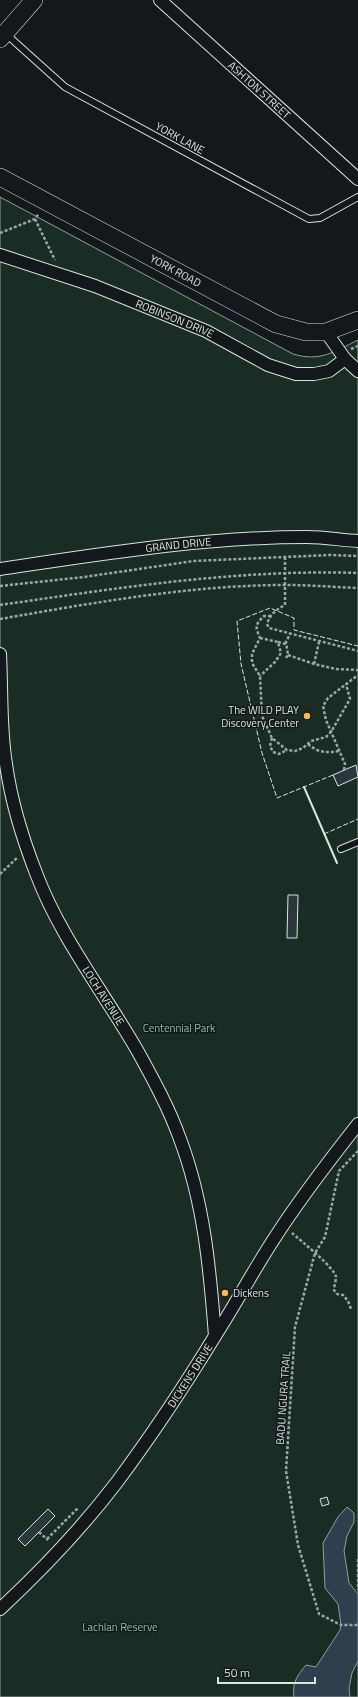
<svg xmlns="http://www.w3.org/2000/svg" width="358" height="1697" font-family="'Titillium Web',sans-serif">
<rect width="100%" height="100%" fill="#14181c"/>
<path fill="#1a2d24" stroke="#939e99" d="M 0,197 L 293,354 C 320,362 334,352 358,340 L 358,1697 L 0,1697 Z"/>
<path fill="#2f3f4d" stroke="#939e99" d="M 347,1507 L 354,1513 L 354,1522 L 347,1536 L 344,1551 L 349,1583 L 358,1594 L 358,1661 L 352,1673 L 349,1688 L 350,1697 L 294,1697 C 292,1682 297,1676 306,1665 L 316,1667 L 340,1630 L 341,1625 L 338,1604 L 325,1588 L 323,1543 L 338,1517 Z"/>
<g fill="#2c363c" stroke="#d8e6dc">
<polygon points="356,765 358,777 338,786 333,775"/>
<polygon points="288,895 298,895 297,938 287,938"/>
<polygon points="327,1497 329,1504 322,1506 320,1499"/>
<polygon points="48,1509 55,1516 25,1546 18,1539"/>
</g>
<g fill="none" stroke-linecap="round" stroke-linejoin="round">
<g stroke="#d8e6dc" stroke-width="8">
<g id="lane">
<polyline points="6,34 65,87 309,219 320,218 358,197"/>
<polyline points="341,849 358,842"/>
</g>
</g>
<g stroke="#d8e6dc" stroke-width="14">
<g id="street">
<path id="s1" d="M 160,0 L 358,179"/>
<path id="s2" d="M 0,255 L 95,286 L 206,331 L 268,365 L 296,374 L 314,374 L 329,371 L 345,359"/>
<polyline points="326,332 345,359 358,371"/>
<path id="s3" d="M 0,569 C 101,554 204,537 307,537 C 324,537 341,540 358,541"/>
<path id="s4" d="M 0,654 C 2,691 0,728 6,764 C 11,801 22,837 36,873 C 60,937 103,991 137,1050 C 153,1079 169,1108 180,1139 C 204,1202 210,1270 215,1336"/>
<path id="s5" d="M 0,1609 C 42,1570 82,1528 117,1482 C 152,1435 185,1385 215,1336 C 235,1305 252,1273 272,1242 C 298,1201 328,1162 358,1124"/>
</g>
</g>
<g stroke="#d8e6dc" stroke-width="18">
<g id="secondary">
<polyline points="0,39 34,0"/>
<path id="s6" d="M 0,177 L 276,324 L 306,332 L 326,332 L 358,320"/>
</g>
</g>
<g stroke="#9da8a2" stroke-width="2.5" stroke-dasharray="3 2" stroke-linecap="butt">
<polyline points="35,219 55,260"/>
<polyline points="0,233 35,219 39,213"/>
<polyline points="351,349 358,346"/>
<path d="M 285,557 L 285,605 C 276,610 270,614 267,624 L 269,628 L 358,651"/>
<polyline points="0,586 84,577 194,561 330,555 358,556"/>
<path d="M 0,605 C 118,588 238,569 358,573"/>
<path d="M 271,616 L 264,616 C 255,625 255,626 260,638 L 252,654 L 252,663 L 260,676 L 262,716 L 272,738 L 287,750 L 295,751 L 303,748 L 311,741 L 326,737 L 331,732 L 350,699 L 346,684"/>
<path d="M 0,619 C 92,603 192,585 285,585 C 309,585 334,587 358,588"/>
<polyline points="260,638 278,642 281,653 275,662 260,676"/>
<polyline points="278,642 286,644"/>
<polyline points="288,655 314,664 336,669 358,670"/>
<polyline points="286,658 288,655 286,642 290,634"/>
<polyline points="314,664 319,642"/>
<polyline points="272,738 270,746 273,752 279,754 287,750"/>
<path d="M 308,744 C 318,753 327,753 339,751"/>
<polyline points="344,770 345,764 326,720 323,706 328,698 358,675"/>
<polyline points="0,874 18,857"/>
<polyline points="358,1151 339,1171 325,1237 315,1253 295,1327 286,1471 298,1545 319,1614 341,1625 358,1625"/>
<path d="M 292,1233 C 300,1240 335,1268 336,1277 C 336,1281 334,1286 334,1290 L 337,1294 L 343,1295 L 348,1301 L 351,1309"/>
<polyline points="39,1532 48,1540"/>
<polyline points="47,1539 78,1508"/>
<polyline points="358,1559 358,1590"/>
</g>
<use href="#lane" stroke="#14181c" stroke-width="6"/>
<use href="#street" stroke="#14181c" stroke-width="12"/>
<use href="#secondary" stroke="#14181c" stroke-width="17"/>
<g stroke="#d8e6dc" stroke-width="1" stroke-dasharray="5 2" stroke-linecap="butt">
<polyline points="333,775 277,798 262,753 241,664 237,621 270,608 294,618 294,630 358,646"/>
<polyline points="324,834 358,819"/>
</g>
<polyline stroke="#d8e6dc" stroke-width="2" points="304,787 337,863"/>
</g>
<g fill="#ffb74d" stroke="#14181c" stroke-width="1.5">
<circle cx="307" cy="716" r="4"/>
<circle cx="225" cy="1293" r="4"/>
</g>
<g text-anchor="middle" stroke-width="3" stroke-linejoin="round" paint-order="stroke">
<g font-size="11" fill="#d8e6dc" stroke="#14181c">
<text dy="4" stroke="none"><textPath href="#s1" startOffset="134">ASHTON STREET</textPath></text>
<text transform="translate(180 138) rotate(29)" y="4">YORK LANE</text>
<text dy="4" stroke="none"><textPath href="#s6" startOffset="199">YORK ROAD</textPath></text>
<text dy="4" stroke="none"><textPath href="#s2" startOffset="186">ROBINSON DRIVE</textPath></text>
<text dy="4" stroke="none"><textPath href="#s3" startOffset="180">GRAND DRIVE</textPath></text>
<text dy="4" stroke="none"><textPath href="#s4" startOffset="364">LOCH AVENUE</textPath></text>
<text dy="4" stroke="none"><textPath href="#s5" startOffset="302">DICKENS DRIVE</textPath></text>
<text transform="translate(283 1398) rotate(-86)" y="4">BADU NGURA TRAIL</text>
</g>
<g font-size="11" fill="#d8e6dc" stroke="#14181c" text-anchor="end">
<text x="299" y="714">The WILD PLAY<tspan x="299" dy="13">Discovery Center</tspan></text>
<text x="233" y="1297" text-anchor="start">Dickens</text>
</g>
<g font-size="11" fill="#8ac095" stroke="#14181c">
<text x="179" y="1032">Centennial Park</text>
<text x="120" y="1631">Lachlan Reserve</text>
</g>
</g>
<path d="M218 1677v6h97v-6" fill="none" stroke="#d8e6dc" stroke-width="2"/>
<text x="224" y="1677" font-size="12" fill="#d8e6dc" stroke="#14181c" stroke-width="3" paint-order="stroke">50 m</text>
</svg>
